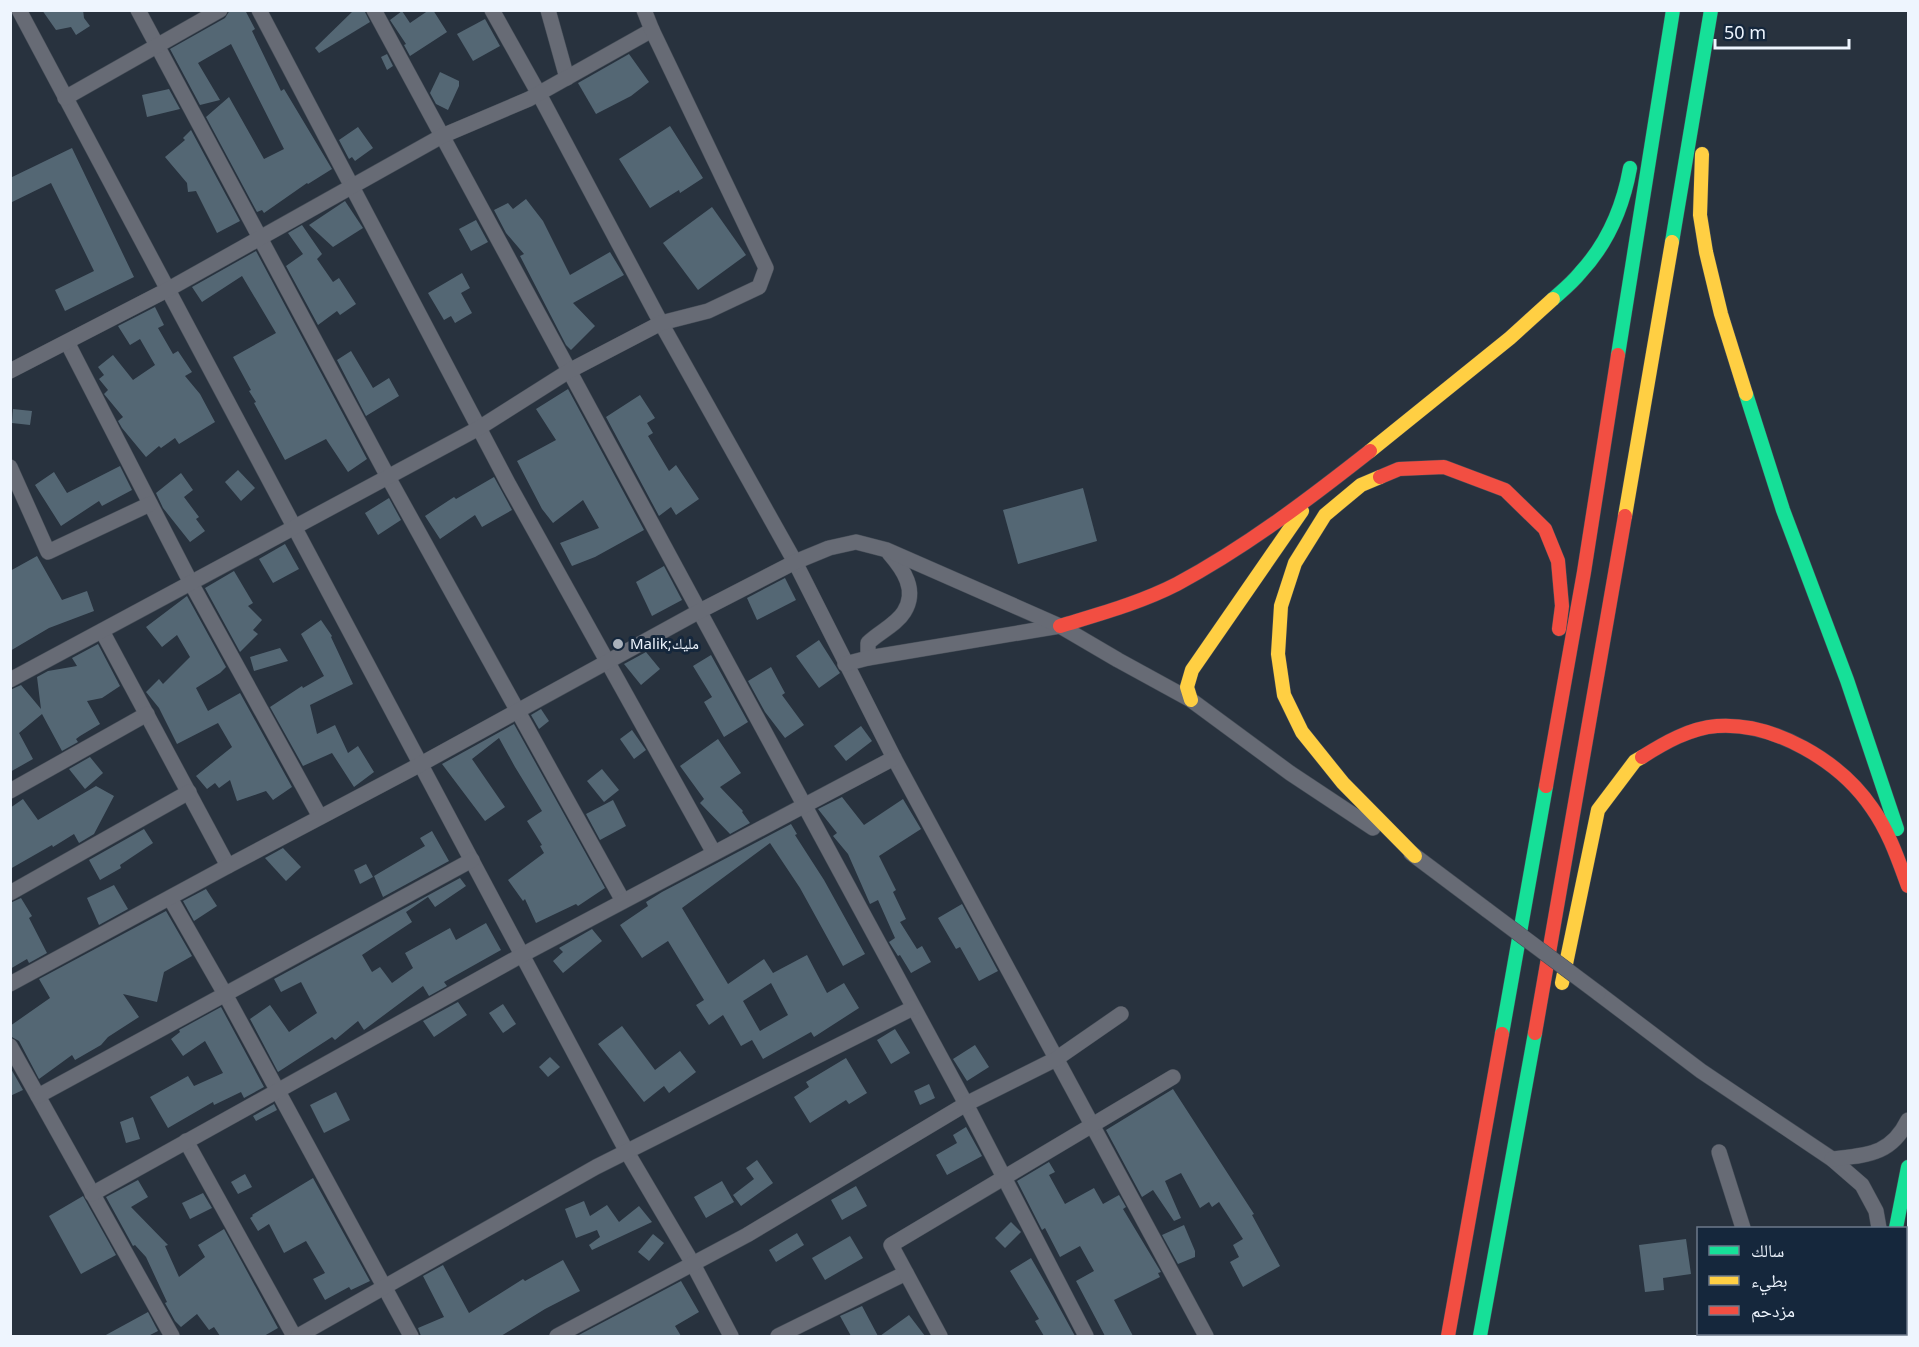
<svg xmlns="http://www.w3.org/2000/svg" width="1919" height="1347" font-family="'Noto Sans','Noto Naskh Arabic',sans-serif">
<rect width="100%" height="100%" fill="#28323e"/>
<g fill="#546774" fill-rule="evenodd">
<polygon points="42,10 83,10 84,18 90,26 76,35 71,27 56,30"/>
<polygon points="230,10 245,10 255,29 252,31 281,91 284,89 332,169 308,184 307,183 264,213 262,210 257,212 206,117 229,97 264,159 284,149 231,44 198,63 220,100 200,105 170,49 225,18"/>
<polygon points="354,10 364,10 370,22 319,53 315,48"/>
<polygon points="429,10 433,10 447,32 410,56 404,45 406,44 390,20 402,11 410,23"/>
<polygon points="485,19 500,46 473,61 457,34"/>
<polygon points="387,54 393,66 387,70 381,57"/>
<polygon points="629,54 649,82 631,96 596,114 578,83"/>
<polygon points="440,72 459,81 459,86 448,110 436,104 430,93"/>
<polygon points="169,89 180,109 147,117 142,95"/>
<polygon points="670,126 703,178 680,193 679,190 650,208 619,159"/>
<polygon points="358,127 373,148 355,161 352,157 349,159 339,140"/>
<polygon points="191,130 240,221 217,233 196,191 188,192 187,183 165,157 185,140 183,138"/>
<polygon points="72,148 134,277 65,311 55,290 94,271 51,183 10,203 10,178"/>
<polygon points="526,199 543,221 570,275 610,252 624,275 573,303 595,326 571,350 566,345 520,256 524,254 506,233 494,210 508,203 513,209"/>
<polygon points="345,201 363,228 333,247 309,225"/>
<polygon points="712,207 746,255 698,290 663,243"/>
<polygon points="476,220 488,242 471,251 459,229"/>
<polygon points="302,225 322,254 317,259 333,282 339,278 356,304 340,315 337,311 318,325 286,266 303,254 288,233"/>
<polygon points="256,251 367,459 348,472 326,439 285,460 254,403 256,402 249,391 251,390 233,357 276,333 242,276 202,302 192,287"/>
<polygon points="462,273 470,288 461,293 472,313 455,323 451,316 444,320 428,293"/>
<polygon points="155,307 164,325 158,328 173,354 178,351 192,372 185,376 200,394 215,422 179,444 175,438 161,448 159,446 146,457 122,428 118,421 123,417 104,394 108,390 99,379 104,375 98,367 113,355 133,380 155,365 140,339 130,345 118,326"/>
<polygon points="351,351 373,388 389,378 399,396 366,416 337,360"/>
<polygon points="568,389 644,530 595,557 572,566 560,543 599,528 583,500 553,523 542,509 517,461 556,440 536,409"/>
<polygon points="640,395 655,418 647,423 653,433 648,436 669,471 676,465 699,499 676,515 671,507 659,516 606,417"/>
<polygon points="13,409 32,411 30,425 12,423"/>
<polygon points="120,466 132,490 102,506 99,501 61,526 35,485 54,472 67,493"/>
<polygon points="238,470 255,488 241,501 225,482"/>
<polygon points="181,473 193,490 184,497 199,517 196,519 205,531 190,542 163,508 156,493"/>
<polygon points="494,477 512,510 482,527 475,515 440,539 425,516 454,497 456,499"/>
<polygon points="1083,488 1097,541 1018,564 1003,510"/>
<polygon points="389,498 401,520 378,535 365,513"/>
<polygon points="285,544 299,569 273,583 259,559"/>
<polygon points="37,556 62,600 87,591 94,611 49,628 10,651 10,571"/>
<polygon points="664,566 682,600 652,616 636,582"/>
<polygon points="234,571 253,603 248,606 262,620 253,630 258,634 240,652 205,588"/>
<polygon points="785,578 796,600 757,620 747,598"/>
<polygon points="187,596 226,667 220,673 196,688 208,711 240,693 292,787 273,800 266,791 237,801 230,780 219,788 215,783 207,789 196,776 232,747 218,723 177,744 159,708 146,692 159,679 163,684 190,657 177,635 162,647 146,627"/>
<polygon points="321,620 332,636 331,637 353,684 310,705 317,734 335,725 348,753 358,746 374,772 354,787 332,753 303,766 270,707 302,686 303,688 324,676 301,634"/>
<polygon points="819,640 840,673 819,688 796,656"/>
<polygon points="98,644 120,686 102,698 87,701 100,724 80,736 76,739 78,742 62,751 42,714 19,733 33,759 10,772 10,690 21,685 41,709 37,677 48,671 77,666 72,658"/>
<polygon points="280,648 288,661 254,671 250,657"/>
<polygon points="646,652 660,669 641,685 624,664"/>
<polygon points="711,655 748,722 724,737 704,702 712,697 693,666"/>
<polygon points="771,667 785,693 782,695 804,725 785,738 765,712 748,681"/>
<polygon points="541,709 549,721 539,729 531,715"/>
<polygon points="514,724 605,888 578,906 576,904 536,923 525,899 523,901 508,880 544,853 540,846 542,845 527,821 542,811 515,767 499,738 472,759 505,807 485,821 442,764"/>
<polygon points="861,726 872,741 846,761 834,746"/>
<polygon points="632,730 646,750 634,759 620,739"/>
<polygon points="718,739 741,773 720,787 743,811 742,812 750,823 730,834 700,803 704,799 680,766"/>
<polygon points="90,757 103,773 85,789 69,769"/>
<polygon points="602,769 619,790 604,802 587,781"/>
<polygon points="96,786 114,796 94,834 79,843 74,834 53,847 52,845 10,869 10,808 23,799 38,820"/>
<polygon points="842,797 864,825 903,799 921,829 879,856 896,890 893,892 906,919 900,922 917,949 922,946 931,962 911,973 900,955 898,956 889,942 895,938 878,900 870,904 848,854 833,836 837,833 818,809"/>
<polygon points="613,800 626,826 600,840 586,814"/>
<path d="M 791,824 L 797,834 L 795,835 L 824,880 L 865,954 L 843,966 L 800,888 L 770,843 L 682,908 L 728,984 L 764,959 L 773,973 L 807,955 L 827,993 L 844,983 L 859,1008 L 814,1037 L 811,1032 L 763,1059 L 752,1040 L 741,1046 L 723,1015 L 709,1025 L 696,1005 L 704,1000 L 668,941 L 642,958 L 620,925 L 648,906 L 646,902 L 662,892 ZM 771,983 L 788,1015 L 760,1031 L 743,1001 Z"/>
<polygon points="144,829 153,843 120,865 121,868 100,880 89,860"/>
<polygon points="432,831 449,861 383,897 374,876 425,846 420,838"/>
<polygon points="283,848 301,867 286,881 265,858"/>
<polygon points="366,864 373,877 360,884 354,870"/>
<polygon points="460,878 466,886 435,907 428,897 406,912 412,922 362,955 372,972 380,967 392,983 413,968 405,953 450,928 456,940 486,923 501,950 444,982 447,986 429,996 423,986 364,1030 358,1021 335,1040 332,1037 278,1072 250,1019 270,1005 289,1032 317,1013 301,982 281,992 274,979"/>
<polygon points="114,885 128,909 99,925 87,898"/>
<polygon points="206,889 217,906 194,921 183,901"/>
<polygon points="21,898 32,916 29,918 47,953 29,963 27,959 10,969 10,903"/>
<polygon points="962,904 998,971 979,981 960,947 956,949 938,918"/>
<polygon points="166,911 192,956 164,972 157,1002 123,994 139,1017 108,1037 101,1045 75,1060 72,1055 39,1079 19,1041 10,1036 10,1026 50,998 39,979"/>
<polygon points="592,929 602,941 563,973 553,961 563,952 559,948"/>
<polygon points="458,1002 467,1015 434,1037 423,1021"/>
<polygon points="503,1004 516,1024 503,1033 489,1013"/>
<polygon points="221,1007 264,1087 244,1098 241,1092 214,1105 213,1102 168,1128 150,1097 188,1076 194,1086 223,1073 205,1041 183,1056 171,1039 180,1032 179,1030"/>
<polygon points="622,1026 655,1070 680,1051 696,1072 669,1093 664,1086 644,1102 598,1044"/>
<polygon points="895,1029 910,1053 891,1064 877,1040"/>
<polygon points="975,1045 989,1067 967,1081 953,1059"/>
<polygon points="550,1057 560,1067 548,1077 539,1067"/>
<polygon points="846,1058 867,1093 849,1104 846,1100 810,1123 794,1097 809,1087 806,1082"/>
<polygon points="10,1067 23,1090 10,1096"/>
<polygon points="929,1084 935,1098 920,1105 914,1091"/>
<polygon points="1173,1089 1254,1214 1252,1215 1280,1266 1243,1287 1230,1262 1239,1257 1233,1245 1243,1239 1219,1202 1212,1207 1209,1202 1200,1208 1181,1173 1165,1181 1181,1218 1174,1221 1153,1190 1142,1197 1106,1130"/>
<polygon points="336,1092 350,1120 324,1133 310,1105"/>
<polygon points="274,1104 277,1110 256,1121 253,1116"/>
<polygon points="133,1117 140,1139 126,1143 120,1122"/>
<polygon points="966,1127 982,1156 947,1175 936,1155 957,1143 953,1135"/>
<polygon points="757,1160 773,1183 741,1206 733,1195 754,1179 746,1168"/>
<polygon points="1049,1162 1055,1172 1049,1175 1065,1204 1094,1188 1103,1204 1119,1195 1126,1207 1123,1209 1161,1272 1158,1273 1160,1277 1114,1300 1133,1336 1105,1336 1076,1281 1094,1271 1080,1246 1060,1257 1045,1228 1042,1230 1017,1181"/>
<polygon points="245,1174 252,1187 238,1194 231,1182"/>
<polygon points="313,1178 370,1281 351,1290 349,1287 325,1300 313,1279 325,1273 306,1241 284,1253 269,1224 258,1231 250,1218 253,1216 252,1215"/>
<polygon points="138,1180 148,1197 131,1207 168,1245 165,1246 179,1277 205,1257 198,1245 224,1229 278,1328 264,1336 220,1336 214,1327 209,1330 197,1314 181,1327 175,1321 165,1303 167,1302 146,1257 135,1245 133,1246 106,1197"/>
<polygon points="722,1181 734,1202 706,1218 694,1197"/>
<polygon points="856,1186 867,1206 842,1220 831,1200"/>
<polygon points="203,1193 212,1208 190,1219 182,1203"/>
<polygon points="83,1196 116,1255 81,1274 49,1216"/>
<polygon points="584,1201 590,1216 607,1205 619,1222 639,1206 652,1222 592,1250 589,1245 600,1237 597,1230 576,1238 565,1209"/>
<polygon points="1011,1222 1021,1232 1005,1248 995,1238"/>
<polygon points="1184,1225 1195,1251 1195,1257 1178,1264 1162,1235"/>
<polygon points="797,1233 804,1245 776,1262 769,1250"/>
<polygon points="653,1234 664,1243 649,1261 638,1252"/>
<polygon points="850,1236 863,1258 825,1280 812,1258"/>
<polygon points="1686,1239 1691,1274 1663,1278 1664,1290 1645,1292 1639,1245"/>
<polygon points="1031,1258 1053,1296 1075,1336 1044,1336 1035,1321 1039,1319 1010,1271"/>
<polygon points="563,1260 580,1291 545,1309 501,1336 421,1336 418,1328 444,1317 423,1276 443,1265 469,1313 523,1279 525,1281"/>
<polygon points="681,1281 699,1312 675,1326 681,1336 577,1336"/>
<polygon points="862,1306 878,1336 851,1336 840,1316"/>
<polygon points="148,1312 158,1331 148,1336 104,1336"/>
<polygon points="909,1315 925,1336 880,1336"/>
</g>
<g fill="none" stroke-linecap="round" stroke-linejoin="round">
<g stroke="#454d57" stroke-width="16">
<g id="street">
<polyline points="19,10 627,1152 693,1264 731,1336"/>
<polyline points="138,10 388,477 623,901"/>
<polyline points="259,10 509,485 714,853"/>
<polyline points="374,10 966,1104 1086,1336"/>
<polyline points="492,10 539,94 661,323 795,562 894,758 1206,1336"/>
<polyline points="548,10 567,78"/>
<polyline points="65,98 220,10"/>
<polyline points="67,342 191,583 320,817"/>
<polyline points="10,371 167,290 442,136 529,99 652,30"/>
<polyline points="10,467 48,552 150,504"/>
<polyline points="102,631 228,866"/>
<path d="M 868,658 L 868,643 C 879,632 896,625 904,612 C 918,590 903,569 889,553"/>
<polyline points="845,664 868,658 1060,626"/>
<polyline points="10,680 479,428 569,371 661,323 708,311 759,287 766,268 652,30 644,10"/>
<polyline points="10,791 147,714"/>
<polyline points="1411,853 1487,910"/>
<polyline points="10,893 189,792"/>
<polyline points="170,898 225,994 411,1336"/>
<polyline points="10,984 228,866 421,764 698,612 795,562 829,548 856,542 887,550 1060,626 1118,660 1191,700 1290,773 1373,828"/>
<polyline points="1598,993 1701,1071 1832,1159 1862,1185 1876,1211 1879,1228"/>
<polyline points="10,1046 172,1336"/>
<polyline points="38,1096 472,860"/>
<polyline points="186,1141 294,1336"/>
<polyline points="1719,1152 1743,1228"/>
<path d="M 1832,1159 C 1867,1155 1891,1155 1908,1120"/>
<polyline points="92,1194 522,955 894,758"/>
<polyline points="1772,1334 1773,1336"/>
<polyline points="298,1336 596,1167 913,1008"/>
<polyline points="557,1336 747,1235 966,1104 1056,1059 1121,1014"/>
<polyline points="778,1336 906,1273"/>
<polyline points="940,1336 891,1245 1173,1077"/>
</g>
</g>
<g stroke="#454d57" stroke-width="15">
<g id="fast">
<polyline points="1672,242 1711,10"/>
<path d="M 1553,299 C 1562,291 1572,283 1580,273 C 1607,244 1623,207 1630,168"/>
<polyline points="1618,355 1673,10"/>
<polyline points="1746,394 1783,510 1847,680 1897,829"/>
<polyline points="1502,1034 1546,786"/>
<polyline points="1896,1228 1908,1167"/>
<polyline points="1480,1336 1535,1033"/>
</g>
</g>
<g stroke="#454d57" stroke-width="15">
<g id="slow">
<polyline points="1702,154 1700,215 1706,252 1721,314 1746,394"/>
<polyline points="1370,451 1510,338 1553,299"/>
<polyline points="1380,477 1361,485 1325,515 1295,563 1281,606 1278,654 1284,695 1302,732 1343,783 1415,856"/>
<polyline points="1625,516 1672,242"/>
<polyline points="1191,700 1187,687 1192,670 1302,511"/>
<polyline points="1562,983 1598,810 1635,761 1642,757"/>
</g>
</g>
<g stroke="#454d57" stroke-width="15">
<g id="jam">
<polyline points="1380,477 1399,469 1444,467 1505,490 1545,529 1558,561 1562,606 1559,629"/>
<path d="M 1060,626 C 1099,614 1140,603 1177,584 C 1246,547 1309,499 1370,451"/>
<path d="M 1642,757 C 1664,743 1690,728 1717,726 C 1774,722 1840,761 1872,808 C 1889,832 1898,859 1908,886"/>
<polyline points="1546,786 1584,572 1618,355"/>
<polyline points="1535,1033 1625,516"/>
<polyline points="1874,1334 1874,1336"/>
<polyline points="1448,1336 1502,1034"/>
</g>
</g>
<use href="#street" stroke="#676b75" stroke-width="15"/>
<use href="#fast" stroke="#16e098" stroke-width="14"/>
<use href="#slow" stroke="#ffcf43" stroke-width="14"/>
<use href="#jam" stroke="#f24e42" stroke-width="14"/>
<g stroke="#454d57" stroke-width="16" stroke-linecap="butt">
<polyline id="street-bridge" points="1487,910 1598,993"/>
</g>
<use href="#street-bridge" stroke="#676b75" stroke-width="15"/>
</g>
<circle fill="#a9b1bb" stroke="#15273c" stroke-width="2" cx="618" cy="644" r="6"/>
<g text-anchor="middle" stroke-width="6" stroke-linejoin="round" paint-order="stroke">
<g font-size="15" fill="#eef5fe" stroke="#15273c" text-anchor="start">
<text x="630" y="649">Malik;مليك</text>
</g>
</g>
<rect width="1919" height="1347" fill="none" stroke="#eef5fe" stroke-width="24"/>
<rect x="1697" y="1227" width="210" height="108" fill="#15273c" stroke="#6c798a" stroke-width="1.5"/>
<rect x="1709" y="1246" width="30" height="9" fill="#16e098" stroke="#6c798a" stroke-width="1.5"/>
<text x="1751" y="1257" font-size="18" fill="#eef5fe">سالك</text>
<rect x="1709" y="1276" width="30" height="9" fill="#ffcf43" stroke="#6c798a" stroke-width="1.5"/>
<text x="1751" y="1287" font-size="18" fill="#eef5fe">بطيء</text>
<rect x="1709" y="1306" width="30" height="9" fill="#f24e42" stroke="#6c798a" stroke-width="1.5"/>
<text x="1751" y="1317" font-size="18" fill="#eef5fe">مزدحم</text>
<path d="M1715 39v9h134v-9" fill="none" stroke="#eef5fe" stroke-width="3"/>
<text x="1724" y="39" font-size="18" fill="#eef5fe" stroke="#15273c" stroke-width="4.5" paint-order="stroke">50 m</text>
</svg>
